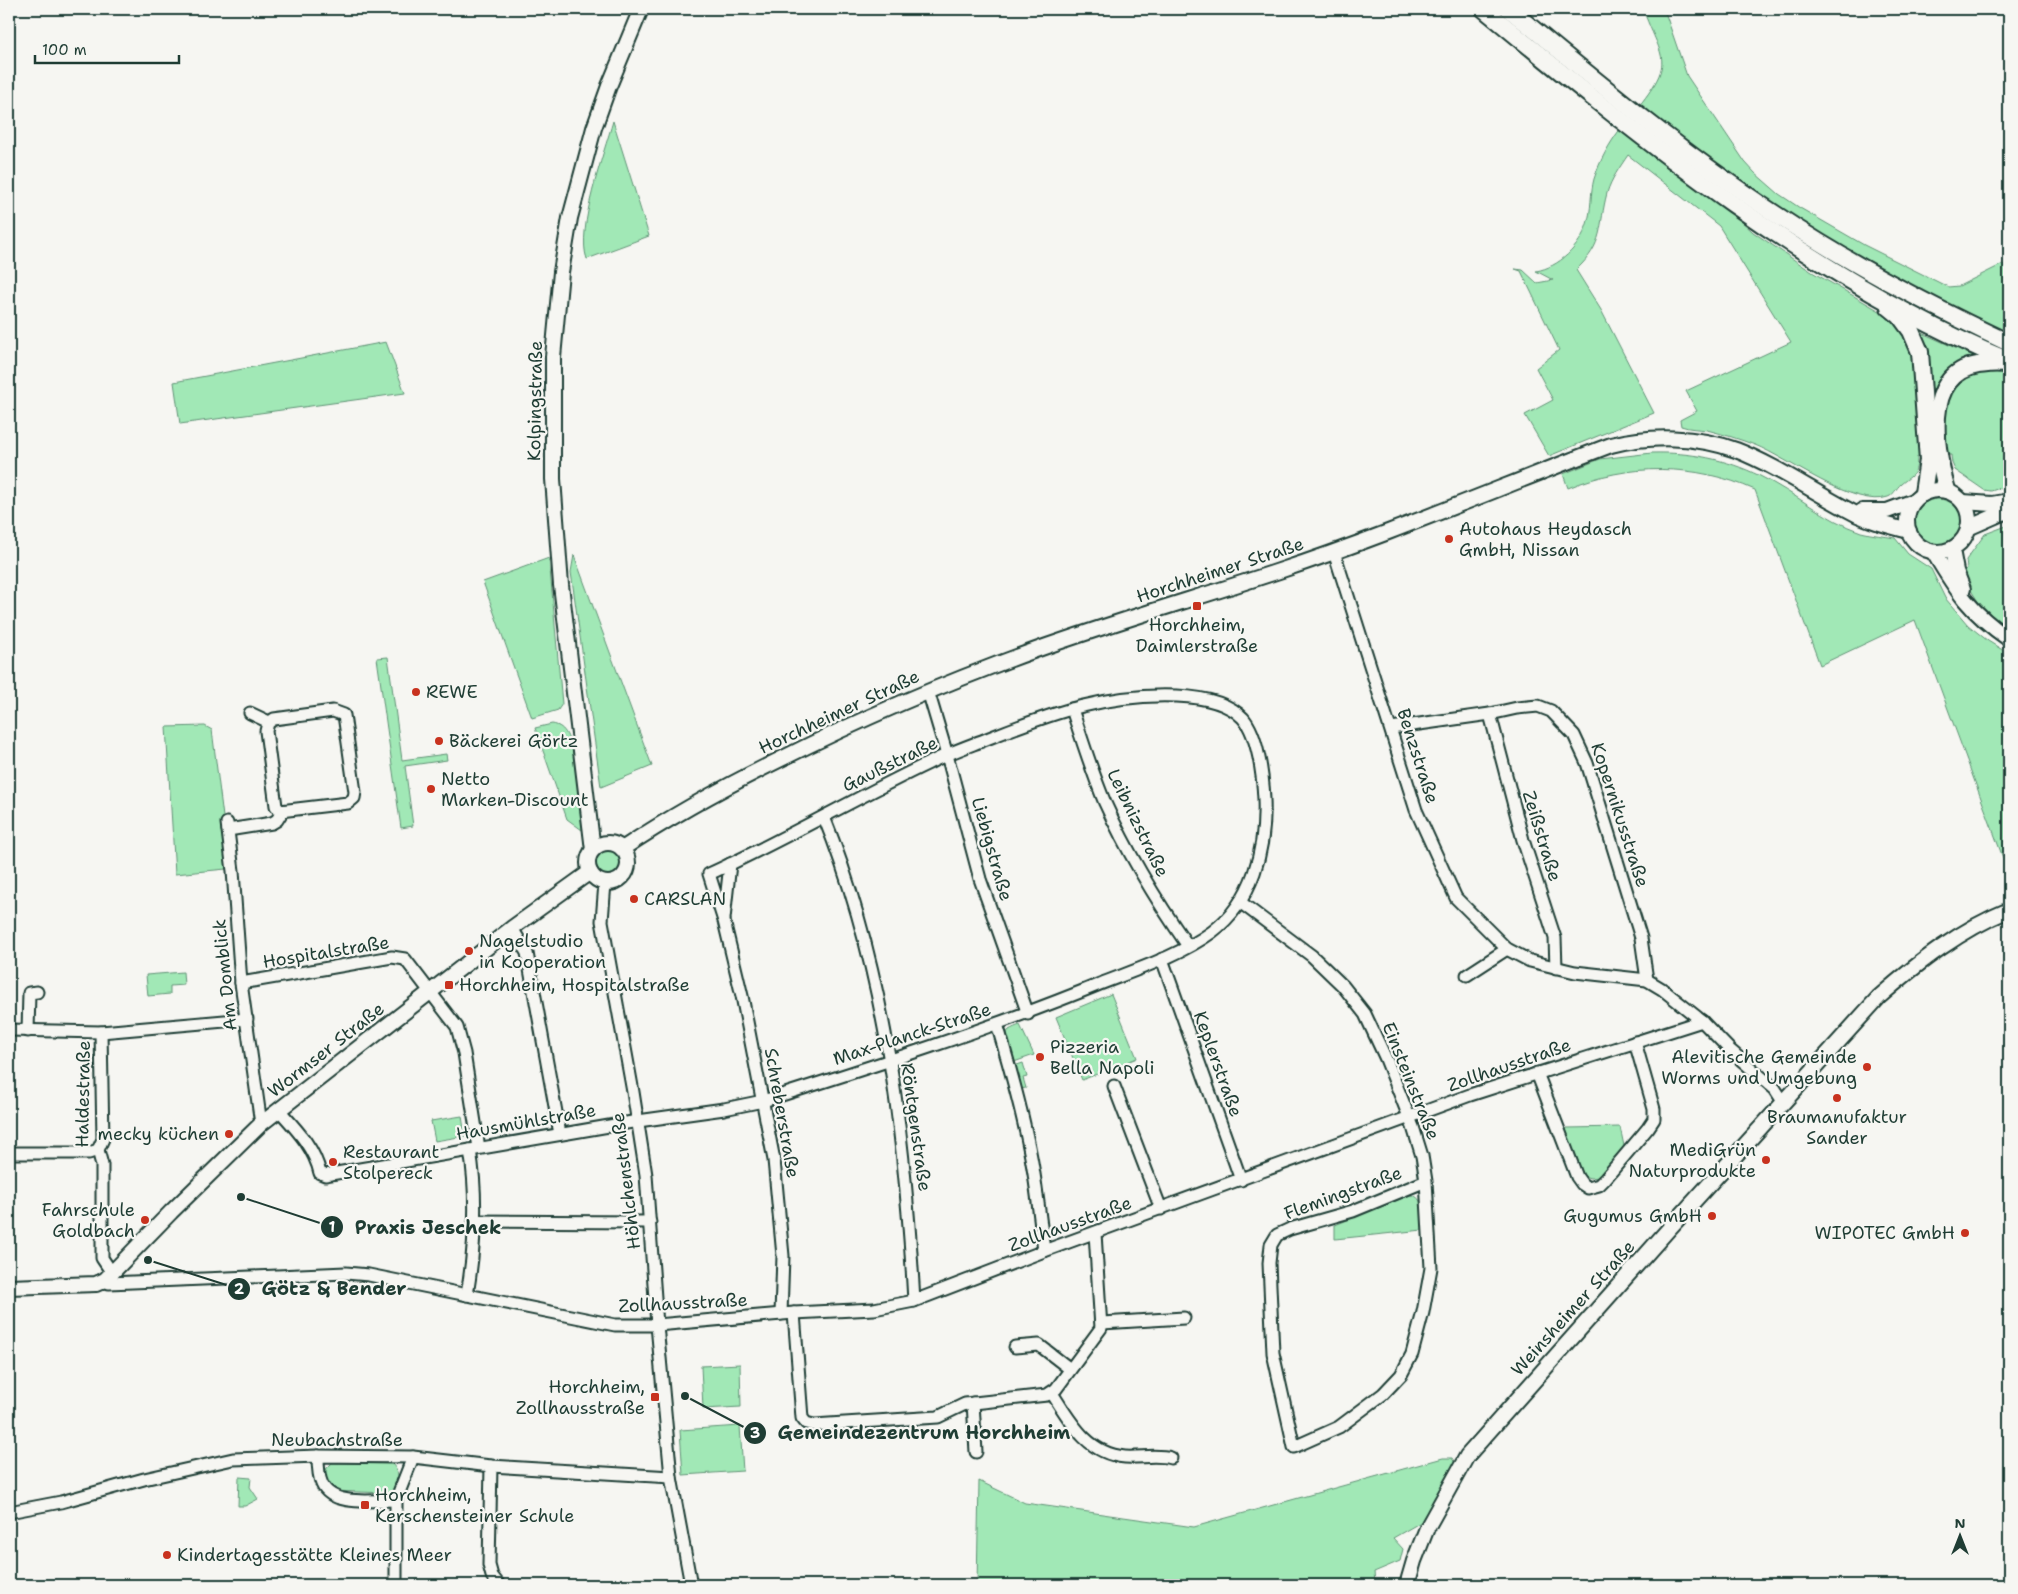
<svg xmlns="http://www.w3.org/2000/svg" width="2018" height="1594" font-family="'Shantell Sans',sans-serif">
<rect width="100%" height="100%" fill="#f6f6f2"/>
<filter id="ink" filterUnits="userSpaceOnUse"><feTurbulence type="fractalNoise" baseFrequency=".02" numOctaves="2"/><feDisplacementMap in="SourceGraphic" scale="10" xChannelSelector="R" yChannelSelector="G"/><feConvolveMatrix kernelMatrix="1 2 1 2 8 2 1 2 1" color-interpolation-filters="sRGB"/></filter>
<g filter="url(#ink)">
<g fill="#a1e8b6" stroke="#609275">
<path d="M 1643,9 L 1664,9 L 1687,76 L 1745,162 L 1755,173 L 1779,194 L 1800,208 L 1864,245 L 1948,287 L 1959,286 L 2003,264 L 2005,267 L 2009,265 L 2009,335 C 1938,299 1867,264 1799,222 C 1743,186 1692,145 1639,106 C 1676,59 1661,59 1643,9 Z"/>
<path d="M 613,121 L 649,236 L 587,259 C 576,230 604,153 613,121 Z"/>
<path d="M 1621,128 L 1732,212 L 1753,232 L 1812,272 L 1885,314 L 1898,325 L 1912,346 L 1924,457 L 1917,457 C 1917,475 1913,474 1901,484 C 1896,488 1894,495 1888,497 C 1855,509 1786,457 1755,445 C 1739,439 1723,434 1707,430 C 1699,429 1689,429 1681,426 L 1680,420 L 1697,411 L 1686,391 L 1791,342 L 1719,226 L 1628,155 C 1620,167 1611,179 1607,193 C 1598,227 1605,243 1576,270 L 1601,310 L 1654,413 L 1549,456 L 1525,415 L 1553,400 L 1536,368 L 1559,350 L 1521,271 L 1515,269 L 1523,270 L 1537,283 L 1553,280 L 1536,271 C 1559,267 1580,247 1587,224 C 1592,210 1590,193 1594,179 C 1600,160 1609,144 1621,128 Z"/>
<polygon points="1918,331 1973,356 1933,408"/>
<polygon points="386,342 405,393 180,424 174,382"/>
<polygon points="1971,370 2009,372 2009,485 1991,491 1984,490 1955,470 1952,463 1951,455 1945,455 1943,432 1946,396"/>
<path d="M 1652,453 C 1690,452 1726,459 1760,476 C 1795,493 1825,520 1861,532 C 1873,535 1884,536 1895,538 L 1908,554 L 1931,569 L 1945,598 L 1968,625 L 1988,641 L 2009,654 L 2009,874 L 1915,620 L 1820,665 L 1755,490 C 1695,463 1628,463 1568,488 L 1563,474 L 1600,459 Z"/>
<circle cx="1938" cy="523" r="24"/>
<path d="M 2009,525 L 2009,630 C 1985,616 1973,596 1961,571 L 1967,569 L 1966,560 L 1985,534 Z"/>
<polygon points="574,555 652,766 601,787 571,572"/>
<polygon points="549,558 562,704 558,710 532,718 483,582"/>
<polygon points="388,657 402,760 446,754 447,760 405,766 413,826 401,828 377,658"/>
<path d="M 552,724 C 567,726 569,740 573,753 L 585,830 L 582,830 L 567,819 L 535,728 Z"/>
<polygon points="205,726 212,730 229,864 226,869 175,874 166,727"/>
<circle cx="608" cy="864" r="15"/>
<polygon points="183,972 184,985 170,986 170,994 148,996 146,975"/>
<polygon points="1111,994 1137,1058 1082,1080 1056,1017"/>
<path d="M 1020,1025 L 1034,1055 L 1014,1062 C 1012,1055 1002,1036 1009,1030 C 1012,1028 1017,1026 1020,1025 Z"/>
<polygon points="1023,1063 1027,1077 1023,1078 1026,1088 1020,1089 1014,1066"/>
<polygon points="462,1116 465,1136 435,1141 431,1121"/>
<polygon points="1620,1127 1624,1146 1600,1177 1590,1178 1584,1176 1564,1133 1567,1128"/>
<path d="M 1410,1195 C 1426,1196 1422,1217 1423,1230 L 1335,1239 L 1335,1225 Z"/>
<polygon points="740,1364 741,1407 703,1409 701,1366"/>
<polygon points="740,1426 743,1471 683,1475 680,1430"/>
<polygon points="1443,1458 1452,1458 1455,1463 1421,1522 1393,1538 1403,1549 1400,1561 1374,1572 1375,1582 1370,1585 977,1585 979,1481 1025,1503 1194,1527"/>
<path d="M 332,1463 L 392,1464 C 401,1473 400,1485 390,1493 L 331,1491 L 324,1475 L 327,1468 Z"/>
<polygon points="239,1477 251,1478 250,1487 258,1499 245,1506 238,1506"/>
</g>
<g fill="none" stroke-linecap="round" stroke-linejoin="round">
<g stroke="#1f3d34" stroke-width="15">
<g id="minor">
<polyline points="1334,552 1416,810 1456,898 1507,949 1530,961 1575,972 1647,980 1662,989 1702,1021 1731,1051 1775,1089 1784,1103"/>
<polyline points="928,691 947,755 980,879 1028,1014"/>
<path d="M 1072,709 C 1082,740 1092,772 1105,803 C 1128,854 1156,900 1188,946"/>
<polygon points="333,711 344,715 355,792 354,798 348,803 280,811 276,806 266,731 268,723 274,719"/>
<polyline points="250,713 269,722"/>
<polyline points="1490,714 1523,840 1555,938 1556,968"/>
<polyline points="1391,728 1490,714 1517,708 1538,706 1551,711 1574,735 1587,763 1641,938 1647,980"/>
<path d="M 824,817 C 886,971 905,1137 914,1301"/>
<polyline points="227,823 233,871 241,983 261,1124"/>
<polyline points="228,830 272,823 277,820 282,812"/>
<polyline points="605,883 602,921 633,1092 646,1175 657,1325 671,1477 691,1585"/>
<polyline points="1240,902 1312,956 1343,986 1365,1014 1386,1059 1413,1127 1422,1156 1426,1181 1431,1268 1423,1312 1412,1354 1401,1375 1383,1394 1339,1427 1294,1447 1273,1353 1269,1263 1271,1245 1277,1235 1290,1229 1353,1211 1426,1181"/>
<polyline points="724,919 730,864"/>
<polyline points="512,928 527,953 560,1134"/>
<polyline points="1162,959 1241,1180"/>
<polyline points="1467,975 1507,949"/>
<polyline points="241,983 392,957 405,959 457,1027 464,1053 479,1148"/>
<path d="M 997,1024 C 1012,1074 1026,1124 1034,1174 C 1038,1200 1041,1226 1044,1251"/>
<polyline points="9,1030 101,1032 247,1019"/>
<polyline points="28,1031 29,993 37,992"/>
<polyline points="101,1032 103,1139 98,1150 102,1165 102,1258 112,1273"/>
<polyline points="1537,1073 1577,1177 1582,1184 1588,1188 1599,1185 1605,1179 1648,1128 1654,1119 1654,1109 1635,1042"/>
<polyline points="1114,1086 1161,1209"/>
<path d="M 279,1110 C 296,1129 314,1147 320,1173 L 325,1175 L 638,1121 L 724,1109 L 763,1101 C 877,1065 990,1029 1100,984 C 1138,969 1179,956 1212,932 C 1253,901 1266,849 1264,799 C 1263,777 1258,735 1243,718 C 1227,701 1199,697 1177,696 C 1108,693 1052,713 989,738 C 969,746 948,753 929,763 C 855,798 784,840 709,874 L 724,921 L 742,996 L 774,1160 L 783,1256 L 781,1314"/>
<polyline points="9,1153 89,1153 98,1150"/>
<polyline points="474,1221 650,1222"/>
<polyline points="105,1280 109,1283 346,1273 369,1275 615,1325 657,1325 794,1313 874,1309 914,1301 1044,1251 1470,1095 1702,1021"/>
<path d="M 467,1295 C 475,1247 478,1198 470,1150"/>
<polyline points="794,1313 802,1418 806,1423 814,1425 829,1424 938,1417 965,1404 1047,1395 1056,1389 1101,1328 1095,1233"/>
<polyline points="1102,1323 1184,1318"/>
<polyline points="1015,1347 1039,1345 1070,1369"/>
<path d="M 1052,1393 C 1070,1421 1087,1454 1125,1457 C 1141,1458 1156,1454 1171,1458"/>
<polyline points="973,1403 976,1452"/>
<path d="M 318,1456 C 318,1465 318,1476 322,1484 C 332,1507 374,1500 396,1500"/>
<polyline points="491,1466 489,1565 492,1576 499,1585"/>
<polyline points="9,1512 61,1502 144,1479 233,1459 318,1456 413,1457 491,1466 671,1477"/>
<polyline points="396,1585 396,1500 413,1457"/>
</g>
</g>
<g stroke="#1f3d34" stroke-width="18">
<g id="major">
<circle cx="1938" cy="521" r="31"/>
<polyline points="1963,502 1992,504 2009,501"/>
<polyline points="1862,511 1887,511 1914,501"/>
<polyline points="1968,528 2009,510"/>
<polyline points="1952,550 1956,571 1963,589"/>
<path d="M 1934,553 C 1957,592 1971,613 2009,639"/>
<circle cx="608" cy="863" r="20"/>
<path d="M 622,849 C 673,815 726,786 781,759 C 863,718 947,682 1033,651 C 1114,622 1197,598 1279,571 C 1391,534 1500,487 1611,445 C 1651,435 1697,436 1736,450 C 1777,466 1815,493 1854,513 C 1871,522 1891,526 1909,531"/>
<polyline points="593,850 561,585 553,479 553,357 561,272 570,218 594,128 609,86 641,9"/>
<polyline points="9,1287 96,1284 105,1280 171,1212 261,1124 512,928 590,872"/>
<path d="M 1407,1585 L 1414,1561 L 1427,1528 L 1467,1456 L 1667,1231 L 1879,997 C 1919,962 1960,930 2009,910"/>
</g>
</g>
<g stroke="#1f3d34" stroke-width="20">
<g id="highway">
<path d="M 1484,9 C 1645,142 1814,280 2009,361"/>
<path d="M 1509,9 C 1595,80 1681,152 1775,214 C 1850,264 1928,305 2009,343"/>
<polyline points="1889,307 1900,316 1911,331 1920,352 1928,460 1923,493"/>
<path d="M 1947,490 C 1936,452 1921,374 1978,365 C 1988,364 1998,362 2008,365"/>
</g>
</g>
<use href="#minor" stroke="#f6f6f2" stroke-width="11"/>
<use href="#major" stroke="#f6f6f2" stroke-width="14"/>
<use href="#highway" stroke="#f6f6f2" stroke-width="16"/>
</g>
</g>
<g fill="#c8321e" stroke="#f6f6f2" stroke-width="2">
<circle cx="1449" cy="539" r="5"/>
<rect x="1192" y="601" width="10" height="10" rx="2.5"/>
<circle cx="416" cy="692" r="5"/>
<circle cx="439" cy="741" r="5"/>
<circle cx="431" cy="789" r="5"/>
<circle cx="634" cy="899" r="5"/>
<circle cx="469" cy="951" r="5"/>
<rect x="444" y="980" width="10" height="10" rx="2.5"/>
<circle cx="1040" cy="1057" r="5"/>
<circle cx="1867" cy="1067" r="5"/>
<circle cx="1837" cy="1098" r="5"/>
<circle cx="229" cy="1134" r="5"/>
<circle cx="1766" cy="1160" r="5"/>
<circle cx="333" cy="1162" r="5"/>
<circle cx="1712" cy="1216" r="5"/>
<circle cx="145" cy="1220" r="5"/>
<circle cx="1965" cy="1233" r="5"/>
<rect x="650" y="1392" width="10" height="10" rx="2.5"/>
<rect x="360" y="1500" width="10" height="10" rx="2.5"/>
<circle cx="167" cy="1555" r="5"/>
</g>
<g text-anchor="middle" stroke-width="4.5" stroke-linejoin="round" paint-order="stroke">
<g font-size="18" fill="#1f3d34" stroke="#f6f6f2">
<text transform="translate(535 401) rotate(-89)" y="6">Kolpingstraße</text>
<text transform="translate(1220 570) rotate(-18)" y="6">Horchheimer Straße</text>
<text transform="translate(839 712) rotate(-25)" y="6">Horchheimer Straße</text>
<text transform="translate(1418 756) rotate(72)" y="6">Benzstraße</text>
<text transform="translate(890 764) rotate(-26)" y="6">Gaußstraße</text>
<text transform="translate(1620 815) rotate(72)" y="6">Kopernikusstraße</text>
<text transform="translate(1138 823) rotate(64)" y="6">Leibnizstraße</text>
<text transform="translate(1542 836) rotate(73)" y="6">Zeißstraße</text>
<text transform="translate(992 849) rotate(74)" y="6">Liebigstraße</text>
<text transform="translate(326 952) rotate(-9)" y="6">Hospitalstraße</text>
<text transform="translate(225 975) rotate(-96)" y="6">Am Domblick</text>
<text transform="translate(912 1034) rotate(-18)" y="6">Max-Planck-Straße</text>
<text transform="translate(326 1050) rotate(-38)" y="6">Wormser Straße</text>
<text transform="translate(1218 1064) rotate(70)" y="6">Keplerstraße</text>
<text transform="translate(1509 1065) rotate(-19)" y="6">Zollhausstraße</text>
<text transform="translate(1411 1081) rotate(68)" y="6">Einsteinstraße</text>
<text transform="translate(83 1094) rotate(-89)" y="6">Haldestraße</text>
<text transform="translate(782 1113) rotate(80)" y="6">Schreberstraße</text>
<text transform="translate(526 1122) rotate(-10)" y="6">Hausmühlstraße</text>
<text transform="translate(916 1127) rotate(82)" y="6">Röntgenstraße</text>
<text transform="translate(626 1181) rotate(-97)" y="6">Höhlchenstraße</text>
<text transform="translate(1343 1193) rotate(-20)" y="6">Flemingstraße</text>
<text transform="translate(1070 1224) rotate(-20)" y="6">Zollhausstraße</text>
<text transform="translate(683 1303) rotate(-3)" y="6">Zollhausstraße</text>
<text transform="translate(1573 1308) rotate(-48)" y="6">Weinsheimer Straße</text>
<text x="337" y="1446">Neubachstraße</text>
</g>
<g font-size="18" fill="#1f3d34" stroke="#f6f6f2" text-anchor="start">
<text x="1459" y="535">Autohaus Heydasch<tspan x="1459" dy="21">GmbH, Nissan</tspan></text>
<text x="1197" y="631" text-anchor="middle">Horchheim,<tspan x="1197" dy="21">Daimlerstraße</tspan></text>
<text x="426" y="698">REWE</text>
<text x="449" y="747">Bäckerei Görtz</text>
<text x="441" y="785">Netto<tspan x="441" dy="21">Marken-Discount</tspan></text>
<text x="644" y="905">CARSLAN</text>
<text x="479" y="947">Nagelstudio<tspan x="479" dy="21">in Kooperation</tspan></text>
<text x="459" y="991">Horchheim, Hospitalstraße</text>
<text x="1050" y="1053">Pizzeria<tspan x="1050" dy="21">Bella Napoli</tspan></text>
<text x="1857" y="1063" text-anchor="end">Alevitische Gemeinde<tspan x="1857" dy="21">Worms und Umgebung</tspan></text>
<text x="1837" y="1123" text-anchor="middle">Braumanufaktur<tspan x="1837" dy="21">Sander</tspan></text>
<text x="219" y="1140" text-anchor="end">mecky küchen</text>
<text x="1756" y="1156" text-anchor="end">MediGrün<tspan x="1756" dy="21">Naturprodukte</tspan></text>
<text x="343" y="1158">Restaurant<tspan x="343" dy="21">Stolpereck</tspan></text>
<text x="135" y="1216" text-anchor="end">Fahrschule<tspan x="135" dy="21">Goldbach</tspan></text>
<text x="1702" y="1222" text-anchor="end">Gugumus GmbH</text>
<text x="1955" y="1239" text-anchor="end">WIPOTEC GmbH</text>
<text x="645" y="1393" text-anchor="end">Horchheim,<tspan x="645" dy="21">Zollhausstraße</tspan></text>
<text x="375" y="1501">Horchheim,<tspan x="375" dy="21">Kerschensteiner Schule</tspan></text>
<text x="177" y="1561">Kindertagesstätte Kleines Meer</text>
</g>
</g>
<path fill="none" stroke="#1f3d34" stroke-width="2" d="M241 1197L332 1227M148 1260L239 1289M685 1396L755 1433"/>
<g fill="#1f3d34" stroke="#f6f6f2" stroke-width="2">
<circle cx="241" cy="1197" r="5"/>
<circle cx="148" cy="1260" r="5"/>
<circle cx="685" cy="1396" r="5"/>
<circle cx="332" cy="1227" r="12"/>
<circle cx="239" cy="1289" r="12"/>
<circle cx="755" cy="1433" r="12"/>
</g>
<g font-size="15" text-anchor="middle" font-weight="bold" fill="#fff">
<text x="332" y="1232">1</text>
<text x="239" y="1294">2</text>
<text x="755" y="1438">3</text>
</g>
<g font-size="19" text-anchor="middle" font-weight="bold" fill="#1f3d34" stroke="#f6f6f2" stroke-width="4.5" stroke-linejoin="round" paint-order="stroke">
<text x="428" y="1234">Praxis Jeschek</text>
<text x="334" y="1295">Götz &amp; Bender</text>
<text x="924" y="1439">Gemeindezentrum Horchheim</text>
</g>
<rect width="2018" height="1594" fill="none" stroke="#f6f6f2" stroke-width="30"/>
<rect x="15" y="15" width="1988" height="1564" fill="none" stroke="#1f3d34" stroke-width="2" filter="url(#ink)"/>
<g transform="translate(1960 1536)" stroke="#f6f6f2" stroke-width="4" paint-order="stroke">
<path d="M0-4L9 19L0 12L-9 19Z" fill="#1f3d34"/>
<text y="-8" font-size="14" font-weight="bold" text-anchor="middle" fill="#1f3d34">N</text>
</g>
<path d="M35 55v8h144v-8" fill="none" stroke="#1f3d34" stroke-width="2.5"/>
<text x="42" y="55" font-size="15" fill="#1f3d34" stroke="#f6f6f2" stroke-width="4" paint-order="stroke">100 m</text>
</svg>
